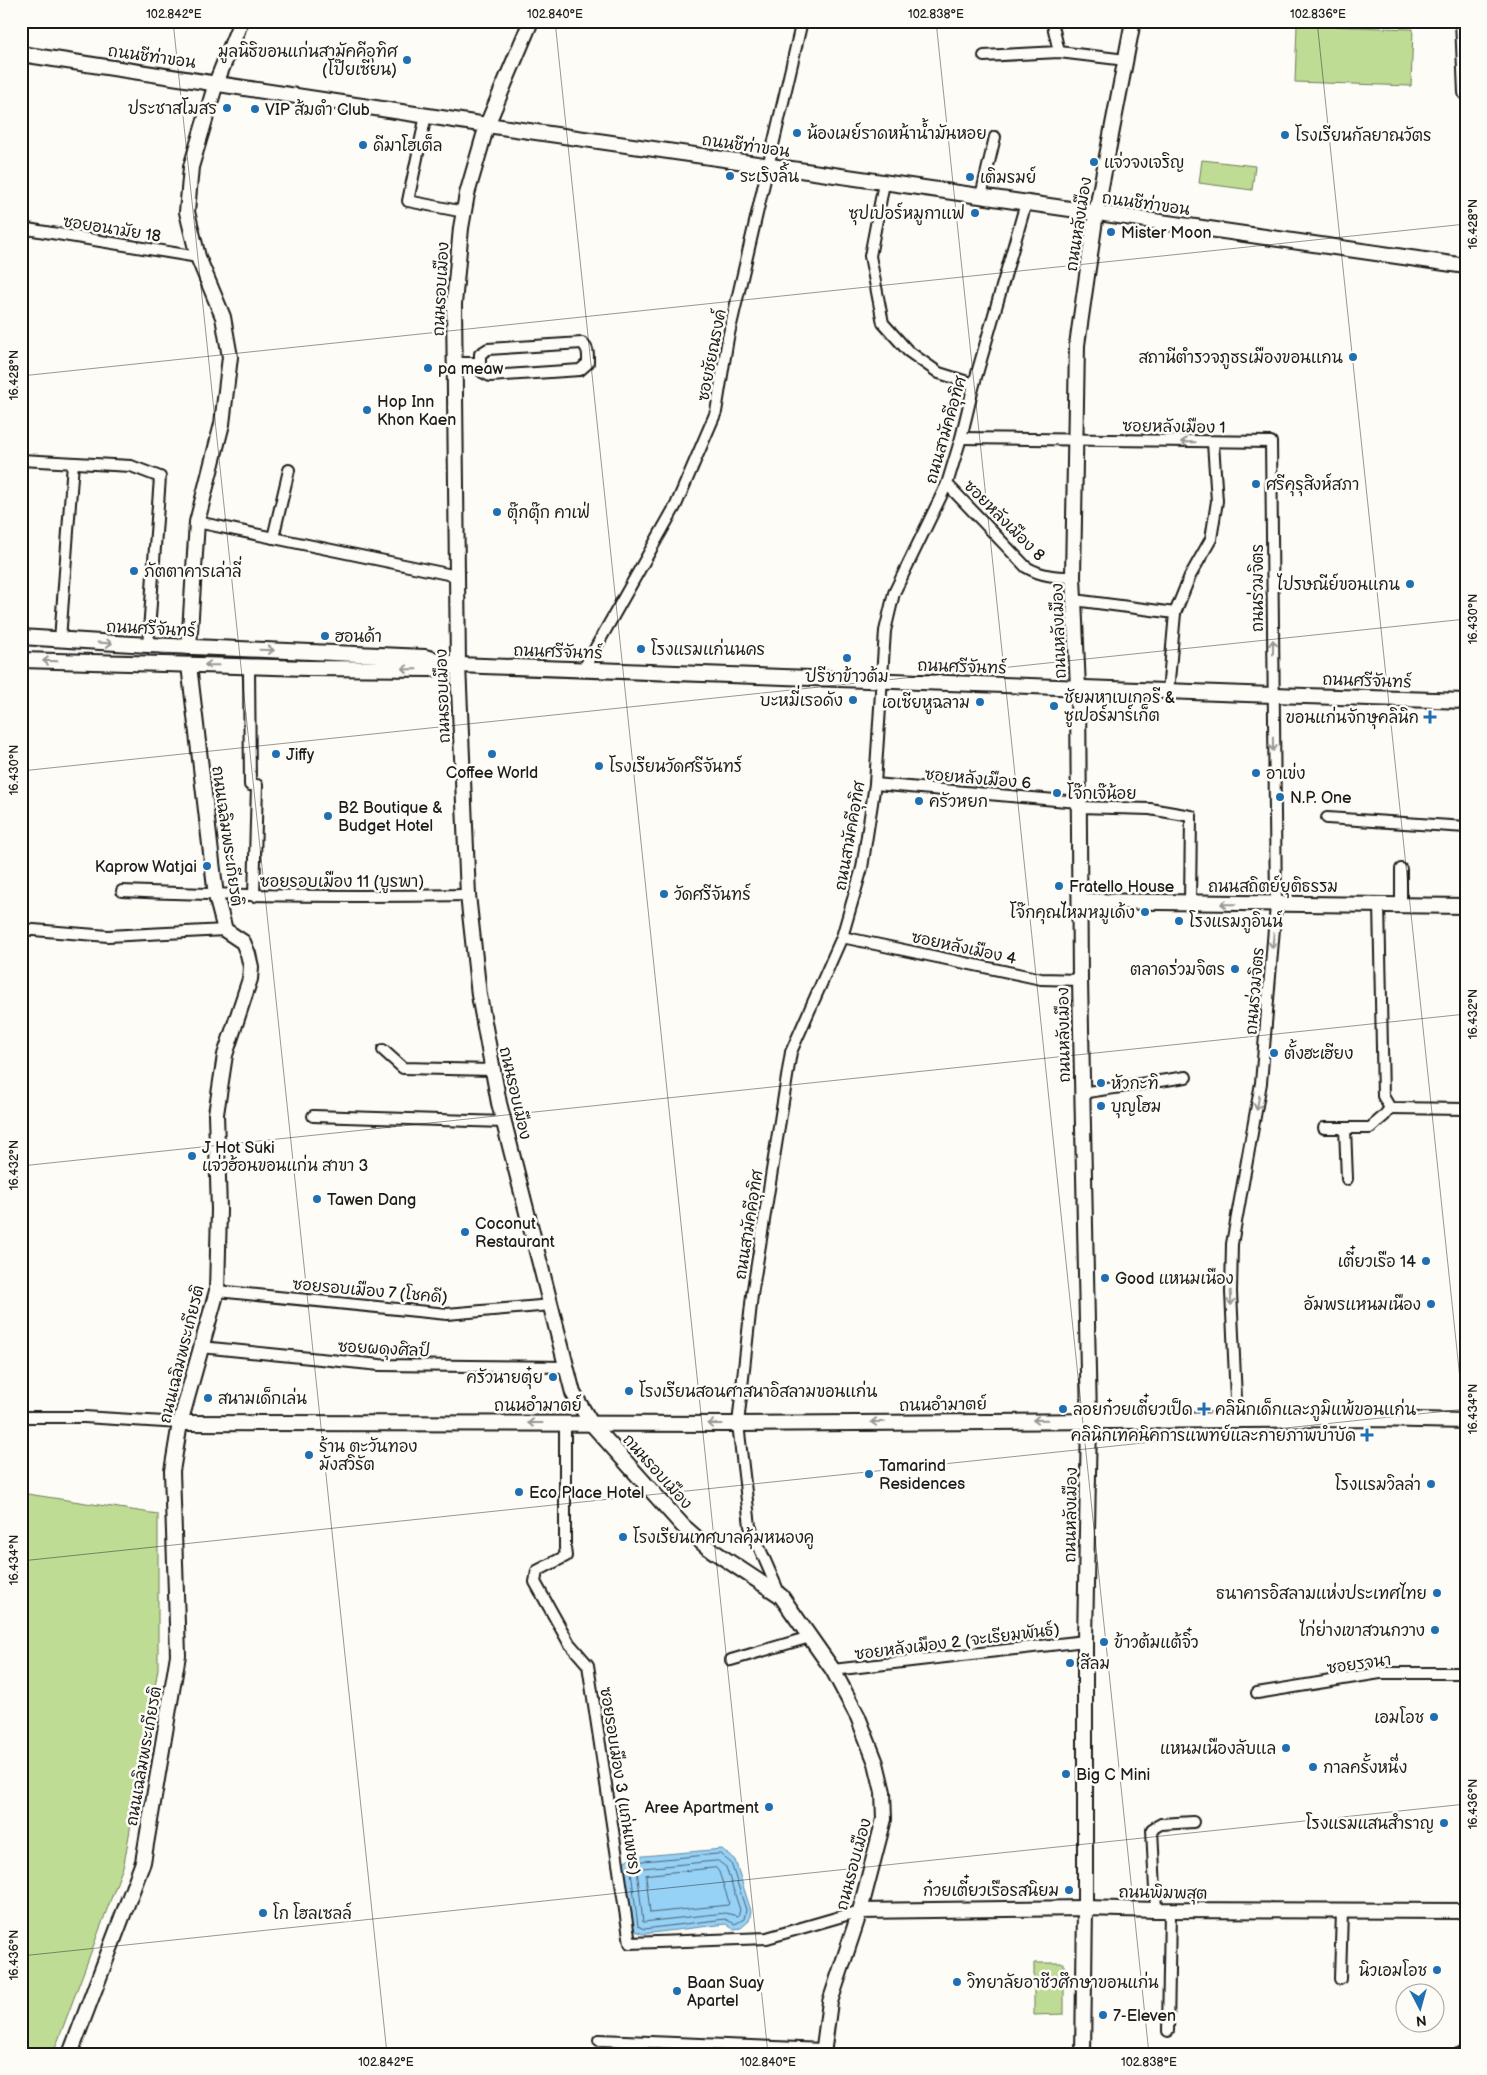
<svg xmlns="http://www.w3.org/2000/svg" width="1487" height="2075" font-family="'Balsamiq Sans','Playpen Sans Thai',sans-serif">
<rect width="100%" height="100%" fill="#fdfcf7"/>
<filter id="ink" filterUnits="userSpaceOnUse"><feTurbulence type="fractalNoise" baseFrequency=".02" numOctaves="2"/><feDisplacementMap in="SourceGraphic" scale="10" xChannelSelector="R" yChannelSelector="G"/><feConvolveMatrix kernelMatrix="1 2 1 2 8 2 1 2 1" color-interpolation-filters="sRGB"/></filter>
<g filter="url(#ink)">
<g fill="#bedc94" stroke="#6d7c58">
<polygon points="1297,25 1413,29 1411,86 1295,82"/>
<polygon points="1202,160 1255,166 1252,190 1199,183"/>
<polygon points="21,1493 158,1514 158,1669 124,1864 53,2054 21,2054"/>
<polygon points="1034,1963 1064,1963 1064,2014 1034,2015"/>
</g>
<polygon fill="#96d1f6" stroke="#65899f" points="722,1849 735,1860 751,1911 749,1921 741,1928 733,1929 726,1924 643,1934 633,1930 623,1862 632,1857"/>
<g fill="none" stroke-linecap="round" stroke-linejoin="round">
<g stroke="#4d6473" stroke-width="1">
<polygon points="720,1854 731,1863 746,1910 744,1919 735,1924 725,1919 644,1929 638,1926 630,1864 634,1862"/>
<polygon points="718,1861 726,1867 740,1910 738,1916 725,1913 643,1922 637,1869"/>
<polygon points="716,1868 719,1872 729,1902 728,1905 650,1913 646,1875"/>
</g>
<g stroke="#1c1c1c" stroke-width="14">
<g id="street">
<polyline points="1052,21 1059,52"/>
<polyline points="984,56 1059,52 1126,60"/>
<polyline points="426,115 408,201 464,212"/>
<polyline points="884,183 870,256 883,323 908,351 939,373 974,384"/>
<polyline points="981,196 995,137"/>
<polyline points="21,228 198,257"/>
<path d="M 454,363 L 480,363 L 480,354 L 488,349 L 582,343 C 589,349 588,354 588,363 L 580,370 L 490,376 L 482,372 L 480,363"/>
<polyline points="961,438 1271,442 1276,905 1261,1083 1232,1244 1231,1292 1237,1420"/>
<polyline points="21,460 131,466 160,477 148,645"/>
<path d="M 947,484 L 1026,567 C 1041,576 1056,577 1073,577"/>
<polyline points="197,522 457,576"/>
<polyline points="273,538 289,470"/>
<polyline points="1074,600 1175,613"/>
<polyline points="60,640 73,463"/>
<polyline points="249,666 250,785 257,785 254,896"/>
<polyline points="583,670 676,505 716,412 728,338 802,21"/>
<polyline points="1168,692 1175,613 1190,576 1211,539 1217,501 1213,443"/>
<polyline points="875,784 1078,802"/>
<polyline points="1078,807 1150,809 1191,816 1190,903"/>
<polyline points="1327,818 1466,827"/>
<polyline points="1401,869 1401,905"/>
<path d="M 122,891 C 237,896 352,897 468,895"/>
<polyline points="1379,904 1383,1096 1390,1108 1466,1109"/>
<polyline points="21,929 108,936 225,930"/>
<polyline points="842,937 1041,979 1080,980"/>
<polyline points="383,1050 403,1068 492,1070"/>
<polyline points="1081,1093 1186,1077"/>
<polyline points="313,1116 504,1122"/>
<polyline points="1324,1128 1370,1128 1384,1116 1390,1108"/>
<polyline points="1345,1128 1347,1179"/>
<polyline points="217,1291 447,1314 551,1305"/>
<polyline points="201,1347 380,1365 567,1367"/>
<polyline points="21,1417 84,1417 180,1423"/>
<polyline points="565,1423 565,1548 566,1556 537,1571 535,1582 569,1643 588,1665 630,1943 767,1938 860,1911"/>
<polyline points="780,1595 750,1526 738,1424 752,1295 791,1052 842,937 862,868 875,784 885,631 894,593 947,484 961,438 974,384 1026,203"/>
<polyline points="731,1660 810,1637"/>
<polyline points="833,1670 1085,1641"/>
<polyline points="1257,1693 1380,1673 1466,1673"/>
<polyline points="1156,1910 1152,1829 1161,1824 1193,1822"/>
<polyline points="1340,1979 1342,1911"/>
<polyline points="1168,2031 1170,1910"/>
<polyline points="599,2040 824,2049"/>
<polyline points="1458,2054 1466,2053"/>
</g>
</g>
<g stroke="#1c1c1c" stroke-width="18">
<g id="secondary">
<polyline points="531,21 487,125 467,194 461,228 454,304 458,665 468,895 479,995 499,1103 573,1393 591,1423 683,1526 707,1547 781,1596 833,1670 858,1717 876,1763 883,1792 884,1819 860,1911 830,2002 823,2054"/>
<polyline points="1463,21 1466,93"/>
<polyline points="21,54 487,125 1466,266"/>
<polyline points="21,637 148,645 425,657 450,663"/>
<polyline points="189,647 197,522 222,424 230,357 223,317 198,257 187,212 191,167 216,83 241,21"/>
<polyline points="21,660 307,668 430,669 458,665 1273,695 1466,701"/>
<polyline points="1080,901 1466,906"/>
<polyline points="180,1423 738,1424 1372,1419 1466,1421"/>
<polyline points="860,1911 1085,1908 1156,1910 1466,1911"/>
<polyline points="70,2054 143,1862 178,1655 172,1471 180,1423 217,1291 219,1210 216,1114 225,1055 250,979 251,967 248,954 243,942 225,930 216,896 189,665"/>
<polyline points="1083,2054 1085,1908 1085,1641 1089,1420 1080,980 1078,688 1073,577 1077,345 1096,213 1133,21"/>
</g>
</g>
<use href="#street" stroke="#fdfcf7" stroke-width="10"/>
<use href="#secondary" stroke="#fdfcf7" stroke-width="14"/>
</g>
<defs><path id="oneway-shaft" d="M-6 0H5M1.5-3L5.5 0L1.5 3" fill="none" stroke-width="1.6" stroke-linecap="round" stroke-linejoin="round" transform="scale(1.25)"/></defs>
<g stroke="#989794">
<use href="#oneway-shaft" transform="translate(1188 442) rotate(-179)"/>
<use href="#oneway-shaft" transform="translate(105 643) rotate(4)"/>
<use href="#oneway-shaft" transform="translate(1273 647) rotate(-90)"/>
<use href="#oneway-shaft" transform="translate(267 650) rotate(2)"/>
<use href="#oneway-shaft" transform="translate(50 661) rotate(-178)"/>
<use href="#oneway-shaft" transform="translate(212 665) rotate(-179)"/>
<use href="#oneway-shaft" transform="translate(409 669) rotate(-179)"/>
<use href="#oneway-shaft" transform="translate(1273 744) rotate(89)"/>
<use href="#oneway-shaft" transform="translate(1228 904) rotate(-179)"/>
<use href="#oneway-shaft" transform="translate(1273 941) rotate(95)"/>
<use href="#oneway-shaft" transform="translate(1258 1103) rotate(100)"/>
<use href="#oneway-shaft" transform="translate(1231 1298) rotate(88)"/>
<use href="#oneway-shaft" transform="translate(1040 1420) rotate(179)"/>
<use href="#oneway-shaft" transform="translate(878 1422) rotate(179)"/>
<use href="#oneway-shaft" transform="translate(535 1423) rotate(180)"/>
<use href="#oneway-shaft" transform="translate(715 1424) rotate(-180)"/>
</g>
</g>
<path fill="none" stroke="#1c1c1c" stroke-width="1" stroke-opacity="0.45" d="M 173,21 L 387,2054M 555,21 L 768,2054M 936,21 L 1149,2054M 1317,21 L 1466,1436M 21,376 L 1466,224M 21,771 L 1466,619M 21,1166 L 1466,1014M 21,1561 L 1466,1409M 21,1956 L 1466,1804"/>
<g fill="#1f6fb2" stroke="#fdfcf7" stroke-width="2">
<circle cx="407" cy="60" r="5"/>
<circle cx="227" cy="108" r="5"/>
<circle cx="255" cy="109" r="5"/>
<circle cx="797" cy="133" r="5"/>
<circle cx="1285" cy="135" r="5"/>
<circle cx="363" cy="145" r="5"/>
<circle cx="1094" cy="162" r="5"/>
<circle cx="730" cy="176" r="5"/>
<circle cx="970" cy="177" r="5"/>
<circle cx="975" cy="213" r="5"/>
<circle cx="1111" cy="232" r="5"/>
<circle cx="1353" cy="357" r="5"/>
<circle cx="428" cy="368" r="5"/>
<circle cx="367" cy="410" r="5"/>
<circle cx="1256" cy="484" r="5"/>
<circle cx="497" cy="512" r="5"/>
<circle cx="134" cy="571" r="5"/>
<circle cx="1410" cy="584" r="5"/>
<circle cx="325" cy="636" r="5"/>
<circle cx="641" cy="649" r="5"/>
<circle cx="847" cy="658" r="5"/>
<circle cx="853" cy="700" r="5"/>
<circle cx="980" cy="702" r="5"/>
<circle cx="1054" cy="706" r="5"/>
<path d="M1427.5 709.5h5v5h5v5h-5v5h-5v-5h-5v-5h5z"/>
<circle cx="276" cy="754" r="5"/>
<circle cx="492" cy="754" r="5"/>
<circle cx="599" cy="766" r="5"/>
<circle cx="1256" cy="773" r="5"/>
<circle cx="1057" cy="793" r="5"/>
<circle cx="1280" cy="797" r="5"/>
<circle cx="919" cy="801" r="5"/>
<circle cx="328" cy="816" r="5"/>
<circle cx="207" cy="866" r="5"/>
<circle cx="1059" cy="886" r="5"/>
<circle cx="664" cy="894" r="5"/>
<circle cx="1145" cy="912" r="5"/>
<circle cx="1179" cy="921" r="5"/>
<circle cx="1235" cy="969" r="5"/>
<circle cx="1274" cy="1053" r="5"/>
<circle cx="1101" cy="1083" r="5"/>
<circle cx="1101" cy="1106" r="5"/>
<circle cx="192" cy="1156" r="5"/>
<circle cx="317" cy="1199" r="5"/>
<circle cx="465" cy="1232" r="5"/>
<circle cx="1426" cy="1261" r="5"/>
<circle cx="1105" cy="1278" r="5"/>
<circle cx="1431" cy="1304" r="5"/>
<circle cx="553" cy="1377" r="5"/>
<circle cx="629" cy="1391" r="5"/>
<circle cx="208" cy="1398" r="5"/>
<circle cx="1063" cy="1409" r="5"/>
<path d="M1201.5 1401.5h5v5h5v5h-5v5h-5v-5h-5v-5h5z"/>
<path d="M1364.5 1427.5h5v5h5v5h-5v5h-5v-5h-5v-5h5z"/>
<circle cx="309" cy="1455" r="5"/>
<circle cx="869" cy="1474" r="5"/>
<circle cx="1431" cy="1484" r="5"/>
<circle cx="519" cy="1492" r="5"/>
<circle cx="623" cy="1537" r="5"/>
<circle cx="1437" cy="1593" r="5"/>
<circle cx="1435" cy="1630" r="5"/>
<circle cx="1104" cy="1642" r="5"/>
<circle cx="1070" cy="1663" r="5"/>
<circle cx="1434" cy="1717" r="5"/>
<circle cx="1286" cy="1748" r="5"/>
<circle cx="1313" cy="1767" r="5"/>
<circle cx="1066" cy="1774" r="5"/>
<circle cx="769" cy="1807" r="5"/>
<circle cx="1444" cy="1823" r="5"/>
<circle cx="1069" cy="1890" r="5"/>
<circle cx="263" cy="1913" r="5"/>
<circle cx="1437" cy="1970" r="5"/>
<circle cx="957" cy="1982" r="5"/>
<circle cx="677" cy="1991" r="5"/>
<circle cx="1103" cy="2015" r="5"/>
</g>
<g text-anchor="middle" stroke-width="5" stroke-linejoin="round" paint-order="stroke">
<g font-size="16" fill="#1c1c1c" stroke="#fdfcf7" text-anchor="start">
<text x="397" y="57" text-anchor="end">มูลนิธิขอนแก่นสามัคคีอุทิศ<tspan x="397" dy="18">(โป๊ยเซียน)</tspan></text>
<text x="217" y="114" text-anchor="end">ประชาสโมสร</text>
<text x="265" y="115">VIP ส้มตำ Club</text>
<text x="807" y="139">น้องเมย์ราดหน้าน้ำมันหอย</text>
<text x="1295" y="141">โรงเรียนกัลยาณวัตร</text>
<text x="373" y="151">ดีมาโฮเต็ล</text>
<text x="1104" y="168">แจ่วจงเจริญ</text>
<text x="740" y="182">ระเริงลิ้น</text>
<text x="980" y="183">เติมรมย์</text>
<text x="965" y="219" text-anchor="end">ซุปเปอร์หมูกาแฟ</text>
<text x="1121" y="238">Mister Moon</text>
<text x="1343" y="363" text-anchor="end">สถานีตำรวจภูธรเมืองขอนแกน</text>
<text x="438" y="374">pa meaw</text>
<text x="377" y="407">Hop Inn<tspan x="377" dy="18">Khon Kaen</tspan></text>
<text x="1266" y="490">ศรีคุรุสิงห์สภา</text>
<text x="507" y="518">ตุ๊กตุ๊ก คาเฟ่</text>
<text x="144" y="577">ภัตตาคารเล่าลี่</text>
<text x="1400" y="590" text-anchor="end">ไปรษณีย์ขอนแกน</text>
<text x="335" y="642">ฮอนด้า</text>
<text x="651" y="655">โรงแรมแก่นนคร</text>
<text x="847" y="682" text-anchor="middle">ปรีชาข้าวต้ม</text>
<text x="1064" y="703">ชัยมหาเบเกอรี &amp;<tspan x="1064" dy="18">ซูเปอร์มาร์เก็ต</tspan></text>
<text x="843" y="706" text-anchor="end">บะหมี่เรอดัง</text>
<text x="970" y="708" text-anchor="end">เอเซียหูฉลาม</text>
<text x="1419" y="723" text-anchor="end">ขอนแก่นจักษุคลินิก</text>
<text x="286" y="760">Jiffy</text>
<text x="609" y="772">โรงเรียนวัดศรีจันทร์</text>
<text x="492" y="778" text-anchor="middle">Coffee World</text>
<text x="1266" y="779">อาเข่ง</text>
<text x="1067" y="799">โจ๊กเจ๊น้อย</text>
<text x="1290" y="803">N.P. One</text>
<text x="929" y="807">ครัวหยก</text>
<text x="338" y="813">B2 Boutique &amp;<tspan x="338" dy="18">Budget Hotel</tspan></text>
<text x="197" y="872" text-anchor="end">Kaprow Watjai</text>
<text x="1069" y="892">Fratello House</text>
<text x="674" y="900">วัดศรีจันทร์</text>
<text x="1135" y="918" text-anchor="end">โจ๊กคุณไหมหมูเด้ง</text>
<text x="1189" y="927">โรงแรมภูอินน์</text>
<text x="1225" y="975" text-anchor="end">ตลาดร่วมจิตร</text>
<text x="1284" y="1059">ตั้งฮะเฮียง</text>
<text x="1111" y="1089">หัวกะทิ</text>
<text x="1111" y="1112">บุญโฮม</text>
<text x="202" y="1153">J Hot Suki<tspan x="202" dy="18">แจ่วฮ้อนขอนแก่น สาขา 3</tspan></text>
<text x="327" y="1205">Tawen Dang</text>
<text x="475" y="1229">Coconut<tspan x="475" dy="18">Restaurant</tspan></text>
<text x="1416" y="1267" text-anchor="end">เตี๋ยวเรือ 14</text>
<text x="1115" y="1284">Good แหนมเนือง</text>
<text x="1421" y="1310" text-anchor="end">อัมพรแหนมเนือง</text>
<text x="543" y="1383" text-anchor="end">ครัวนายตุ๋ย</text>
<text x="639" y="1397">โรงเรียนสอนศาสนาอิสลามขอนแก่น</text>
<text x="218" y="1404">สนามเด็กเล่น</text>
<text x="1073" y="1415">ลอยก๋วยเตี๋ยวเป็ด</text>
<text x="1215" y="1415">คลินิกเด็กและภูมิแพ้ขอนแก่น</text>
<text x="1356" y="1441" text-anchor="end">คลินิกเทคนิคการแพทย์และกายภาพบำบัด</text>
<text x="319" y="1452">ร้าน ตะวันทอง<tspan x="319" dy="18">มังสวิรัต</tspan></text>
<text x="879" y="1471">Tamarind<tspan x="879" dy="18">Residences</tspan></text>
<text x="1421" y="1490" text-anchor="end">โรงแรมวิลล่า</text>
<text x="529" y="1498">Eco Place Hotel</text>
<text x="633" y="1543">โรงเรียนเทศบาลคุ้มหนองคู</text>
<text x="1427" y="1599" text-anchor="end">ธนาคารอิสลามแห่งประเทศไทย</text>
<text x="1425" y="1636" text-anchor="end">ไก่ย่างเขาสวนกวาง</text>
<text x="1114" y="1648">ข้าวต้มแต้จิ๋ว</text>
<text x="1080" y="1669">สีลม</text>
<text x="1424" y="1723" text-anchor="end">เอมโอช</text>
<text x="1276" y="1754" text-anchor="end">แหนมเนืองลับแล</text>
<text x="1323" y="1773">กาลครั้งหนึ่ง</text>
<text x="1076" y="1780">Big C Mini</text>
<text x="759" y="1813" text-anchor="end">Aree Apartment</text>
<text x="1434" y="1829" text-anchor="end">โรงแรมแสนสำราญ</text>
<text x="1059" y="1896" text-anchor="end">ก๋วยเตี๋ยวเรือรสนิยม</text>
<text x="273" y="1919">โก โฮลเซลล์</text>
<text x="1427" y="1976" text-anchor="end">นิวเอมโอช</text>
<text x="687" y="1988">Baan Suay<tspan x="687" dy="18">Apartel</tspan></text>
<text x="967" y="1988">วิทยาลัยอาชีวศึกษาขอนแก่น</text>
<text x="1113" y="2021">7-Eleven</text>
</g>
<g font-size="16" fill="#1c1c1c" stroke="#fdfcf7">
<text transform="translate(152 56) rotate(8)" y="6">ถนนชีท่าขอน</text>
<text transform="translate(746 145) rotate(8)" y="6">ถนนชีท่าขอน</text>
<text transform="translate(1146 203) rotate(8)" y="6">ถนนชีท่าขอน</text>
<text transform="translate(1078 224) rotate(-81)" y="6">ถนนหลังเมือง</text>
<text transform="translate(112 228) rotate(9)" y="6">ซอยอนามัย 18</text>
<text transform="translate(440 289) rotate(-87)" y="6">ถนนรอบเมือง</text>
<text transform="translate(711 355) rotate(-79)" y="6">ซอยชัยณรงค์</text>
<text transform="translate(1174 426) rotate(1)" y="6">ซอยหลังเมือง 1</text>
<text transform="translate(945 430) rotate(-74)" y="6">ถนนสามัคคีอุทิศ</text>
<text transform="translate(1005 520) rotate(45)" y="6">ซอยหลังเมือง 8</text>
<text transform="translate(1257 588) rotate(-90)" y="6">ถนนร่วมจิตร</text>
<text transform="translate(151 628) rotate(3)" y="6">ถนนศรีจันทร์</text>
<text transform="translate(1058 631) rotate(-92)" y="6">ถนนหลังเมือง</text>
<text transform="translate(558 651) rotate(2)" y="6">ถนนศรีจันทร์</text>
<text transform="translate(962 666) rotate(2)" y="6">ถนนศรีจันทร์</text>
<text transform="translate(1367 680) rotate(2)" y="6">ถนนศรีจันทร์</text>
<text transform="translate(442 696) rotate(-92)" y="6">ถนนรอบเมือง</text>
<text transform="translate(978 778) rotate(5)" y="6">ซอยหลังเมือง 6</text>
<text transform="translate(228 836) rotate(82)" y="6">ถนนเฉลิมพระเกียรติ</text>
<text transform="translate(849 836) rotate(-80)" y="6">ถนนสามัคคีอุทิศ</text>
<text x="342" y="887">ซอยรอบเมือง 11 (บูรพา)</text>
<text x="1273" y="892">ถนนสถิตย์ยุติธรรม</text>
<text transform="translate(964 947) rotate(12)" y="6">ซอยหลังเมือง 4</text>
<text transform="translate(1254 991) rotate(-85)" y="6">ถนนร่วมจิตร</text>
<text transform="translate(1063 1035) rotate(-91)" y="6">ถนนหลังเมือง</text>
<text transform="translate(516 1093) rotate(77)" y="6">ถนนรอบเมือง</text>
<text transform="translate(748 1225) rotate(-81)" y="6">ถนนสามัคคีอุทิศ</text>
<text transform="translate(370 1290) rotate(5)" y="6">ซอยรอบเมือง 7 (โชคดี)</text>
<text transform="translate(384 1348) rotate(3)" y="6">ซอยผดุงศิลป์</text>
<text transform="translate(181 1354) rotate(-76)" y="6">ถนนเฉลิมพระเกียรติ</text>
<text transform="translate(943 1404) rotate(-1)" y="6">ถนนอำมาตย์</text>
<text x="538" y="1411">ถนนอำมาตย์</text>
<text transform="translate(658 1471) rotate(48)" y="6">ถนนรอบเมือง</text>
<text transform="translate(1070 1515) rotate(-89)" y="6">ถนนหลังเมือง</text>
<text transform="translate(957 1641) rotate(-7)" y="6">ซอยหลังเมือง 2 (จะเรียมพันธ์)</text>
<text transform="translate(1359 1663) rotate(-8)" y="6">ซอยรจนา</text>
<text transform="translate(143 1756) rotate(-80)" y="6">ถนนเฉลิมพระเกียรติ</text>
<text transform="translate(621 1781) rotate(81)" y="6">ซอยรอบเมือง 3 (แก่นเพชร)</text>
<text transform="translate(853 1864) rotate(-75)" y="6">ถนนรอบเมือง</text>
<text transform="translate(1163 1892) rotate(1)" y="6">ถนนพิมพสุต</text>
</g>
</g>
<rect width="1487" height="2075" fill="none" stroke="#fdfcf7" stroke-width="55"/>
<g transform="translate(1420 2008) rotate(174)"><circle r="24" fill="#fdfcf7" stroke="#a3a29f"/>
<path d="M0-4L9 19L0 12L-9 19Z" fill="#1f6fb2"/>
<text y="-8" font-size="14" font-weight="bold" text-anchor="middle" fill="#1c1c1c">N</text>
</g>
<rect x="28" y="28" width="1432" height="2020" fill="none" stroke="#1c1c1c" stroke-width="2"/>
<g font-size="12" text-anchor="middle" fill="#1c1c1c">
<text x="174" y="18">102.842°E</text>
<text x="555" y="18">102.840°E</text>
<text x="936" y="18">102.838°E</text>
<text x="1318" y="18">102.836°E</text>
<text transform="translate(1473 224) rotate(-90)" y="4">16.428°N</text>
<text transform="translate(14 375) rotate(-90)" y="4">16.428°N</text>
<text transform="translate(1473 619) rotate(-90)" y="4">16.430°N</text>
<text transform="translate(14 770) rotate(-90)" y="4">16.430°N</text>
<text transform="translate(1473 1014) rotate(-90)" y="4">16.432°N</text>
<text transform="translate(14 1165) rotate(-90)" y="4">16.432°N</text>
<text transform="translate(1473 1409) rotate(-90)" y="4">16.434°N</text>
<text transform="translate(14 1560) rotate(-90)" y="4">16.434°N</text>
<text transform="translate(1473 1804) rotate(-90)" y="4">16.436°N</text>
<text transform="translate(14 1955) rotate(-90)" y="4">16.436°N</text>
<text x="386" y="2066">102.842°E</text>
<text x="768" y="2066">102.840°E</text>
<text x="1149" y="2066">102.838°E</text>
</g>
</svg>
